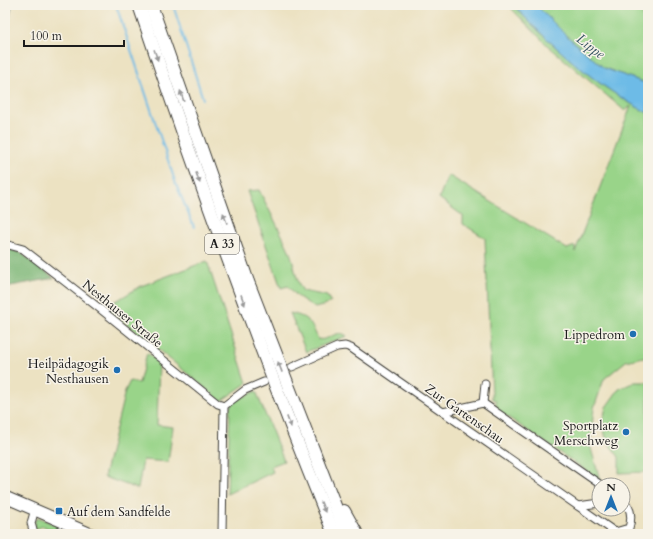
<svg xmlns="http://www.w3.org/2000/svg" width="653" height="539" font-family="Cardo,serif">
<rect width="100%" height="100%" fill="#f7f3e8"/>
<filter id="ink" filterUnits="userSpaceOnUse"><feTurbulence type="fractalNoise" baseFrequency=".025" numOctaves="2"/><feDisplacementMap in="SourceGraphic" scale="8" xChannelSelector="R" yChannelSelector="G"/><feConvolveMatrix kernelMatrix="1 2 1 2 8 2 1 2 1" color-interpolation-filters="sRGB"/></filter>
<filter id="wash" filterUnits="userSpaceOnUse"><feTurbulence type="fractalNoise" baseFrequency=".012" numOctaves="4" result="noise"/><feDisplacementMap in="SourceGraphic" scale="16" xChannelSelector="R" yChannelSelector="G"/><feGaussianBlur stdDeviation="0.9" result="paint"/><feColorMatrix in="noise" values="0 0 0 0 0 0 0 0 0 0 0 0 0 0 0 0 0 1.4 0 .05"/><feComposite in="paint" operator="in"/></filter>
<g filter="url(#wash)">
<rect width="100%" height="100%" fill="#ece2c2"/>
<g fill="#99d489" stroke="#5a7852">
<path d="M 508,5 L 513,5 C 552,46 597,87 648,113 L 648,356 L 626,361 L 604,379 L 594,408 L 590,445 L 600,480 L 496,409 L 496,400 L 492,399 L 492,394 L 485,238 L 463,224 L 463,216 L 439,198 L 448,175 L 567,249 L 575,246 L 575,252 L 631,106 L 625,111 L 547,45 Z"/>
<polygon points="536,5 640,5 648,35 648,84 604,68 567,36"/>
<path d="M 259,190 C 269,210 280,230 289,250 C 295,264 295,280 303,291 L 327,296 L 331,302 L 326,305 L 315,308 L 297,296 L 288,286 L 281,288 L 247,191 Z"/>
<polygon points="207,261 247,383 221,401 106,307 141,286"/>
<path d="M 290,313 C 309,317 311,323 318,339 C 329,342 336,328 347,336 L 306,352 Z"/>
<polygon points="147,353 159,362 157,425 173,427 168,462 143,460 138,489 104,477 125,391 130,381 139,383"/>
<polygon points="635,382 648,382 648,472 619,473 619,457 607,441 602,424 606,407 619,389"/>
<polygon points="256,391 284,461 271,466 273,472 227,494 230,407 234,401"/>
<polygon points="39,518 40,518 75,534 62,534 43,526 35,529 35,520"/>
</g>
<polygon fill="#7ab675" stroke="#4b6948" points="5,248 21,253 54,278 5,287"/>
<g fill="#6dbbe7" stroke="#446c82">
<polygon points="5,5 12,5 5,38"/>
<path d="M 513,5 L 536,5 L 567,36 L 604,68 L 648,84 L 648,113 C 597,87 552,46 513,5 Z"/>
</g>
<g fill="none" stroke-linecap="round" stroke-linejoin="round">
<g stroke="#6dbbe7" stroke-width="2">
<polyline points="116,5 176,184 194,227"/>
<polyline points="173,5 203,99"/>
</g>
</g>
</g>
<g filter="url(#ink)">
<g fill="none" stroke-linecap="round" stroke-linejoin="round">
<g stroke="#3b3a35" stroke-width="9">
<g id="street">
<polyline points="5,244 23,249 99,308 218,404 224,406"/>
<polyline points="292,367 337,347 345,346 351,348 618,534"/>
<polyline points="483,403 485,384"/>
<polyline points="443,412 483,403 601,485"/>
<polyline points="578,506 599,503"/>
<path d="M 615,532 L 629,528 C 632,518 632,508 623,501"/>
<polyline points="34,534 31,523 35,509"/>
<polyline points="222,534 224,406 245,390 264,382"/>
</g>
</g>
<g stroke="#3b3a35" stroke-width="13">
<polyline id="primary" points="5,497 91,534"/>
</g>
<g stroke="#3b3a35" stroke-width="14">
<g id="highway">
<path d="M 139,5 C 199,183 263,360 334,534"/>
<polyline points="151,5 248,282 346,534"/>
<polyline points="344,511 357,534"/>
</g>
</g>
<use href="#street" stroke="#fff" stroke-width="7"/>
<use href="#primary" stroke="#fff" stroke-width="11"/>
<use href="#highway" stroke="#fff" stroke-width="12"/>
</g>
<defs><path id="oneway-solid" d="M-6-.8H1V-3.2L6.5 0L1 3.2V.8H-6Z"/></defs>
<g fill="#999">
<use href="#oneway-solid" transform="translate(156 55) rotate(71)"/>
<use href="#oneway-solid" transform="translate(182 96) rotate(-109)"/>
<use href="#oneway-solid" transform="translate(198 178) rotate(70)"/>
<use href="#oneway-solid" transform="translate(225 218) rotate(-110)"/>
<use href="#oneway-solid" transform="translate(243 300) rotate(70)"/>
<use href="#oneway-solid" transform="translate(280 367) rotate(-111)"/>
<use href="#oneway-solid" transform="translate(289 422) rotate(69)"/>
<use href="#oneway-solid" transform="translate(323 507) rotate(68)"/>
</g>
</g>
<g fill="#1f6fb2" stroke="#f7f3e8" stroke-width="1.5">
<circle cx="633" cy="334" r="4"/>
<circle cx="117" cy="370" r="4"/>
<circle cx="626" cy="432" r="4"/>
<rect x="55" y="507" width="8" height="8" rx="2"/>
</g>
<g text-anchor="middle" stroke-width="3" stroke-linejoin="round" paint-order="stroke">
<rect fill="#f7f3e8" stroke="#5e5c59" stroke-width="1" x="205" y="234" width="34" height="20" rx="3"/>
<g font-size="12" font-weight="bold" fill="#1c1c1c">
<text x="222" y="248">A 33</text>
</g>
<g font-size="13" fill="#1c1c1c" stroke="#f7f3e8">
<text transform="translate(123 313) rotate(39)" y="5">Nesthauser Straße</text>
<text transform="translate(465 413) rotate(35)" y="5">Zur Gartenschau</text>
</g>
<g font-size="13" fill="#1c1c1c" stroke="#f7f3e8" text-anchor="end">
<text x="625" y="339">Lippedrom</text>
<text x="109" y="368">Heilpädagogik<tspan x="109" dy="15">Nesthausen</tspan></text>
<text x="618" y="430">Sportplatz<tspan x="618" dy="15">Merschweg</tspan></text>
<text x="67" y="516" text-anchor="start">Auf dem Sandfelde</text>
</g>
<g font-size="14" font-style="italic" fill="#385463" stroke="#f7f3e8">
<text transform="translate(591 46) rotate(37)" y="5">Lippe</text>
</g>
</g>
<rect width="653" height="539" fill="none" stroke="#f7f3e8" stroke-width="20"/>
<g transform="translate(611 497)"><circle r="19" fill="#f7f3e8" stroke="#9f9d96"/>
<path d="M0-3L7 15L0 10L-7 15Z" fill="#1f6fb2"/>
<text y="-6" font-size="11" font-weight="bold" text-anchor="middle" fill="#1c1c1c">N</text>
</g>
<path d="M24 40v6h100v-6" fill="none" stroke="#1c1c1c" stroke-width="2"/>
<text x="30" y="40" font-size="12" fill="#1c1c1c" stroke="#f7f3e8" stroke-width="3" paint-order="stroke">100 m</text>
</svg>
